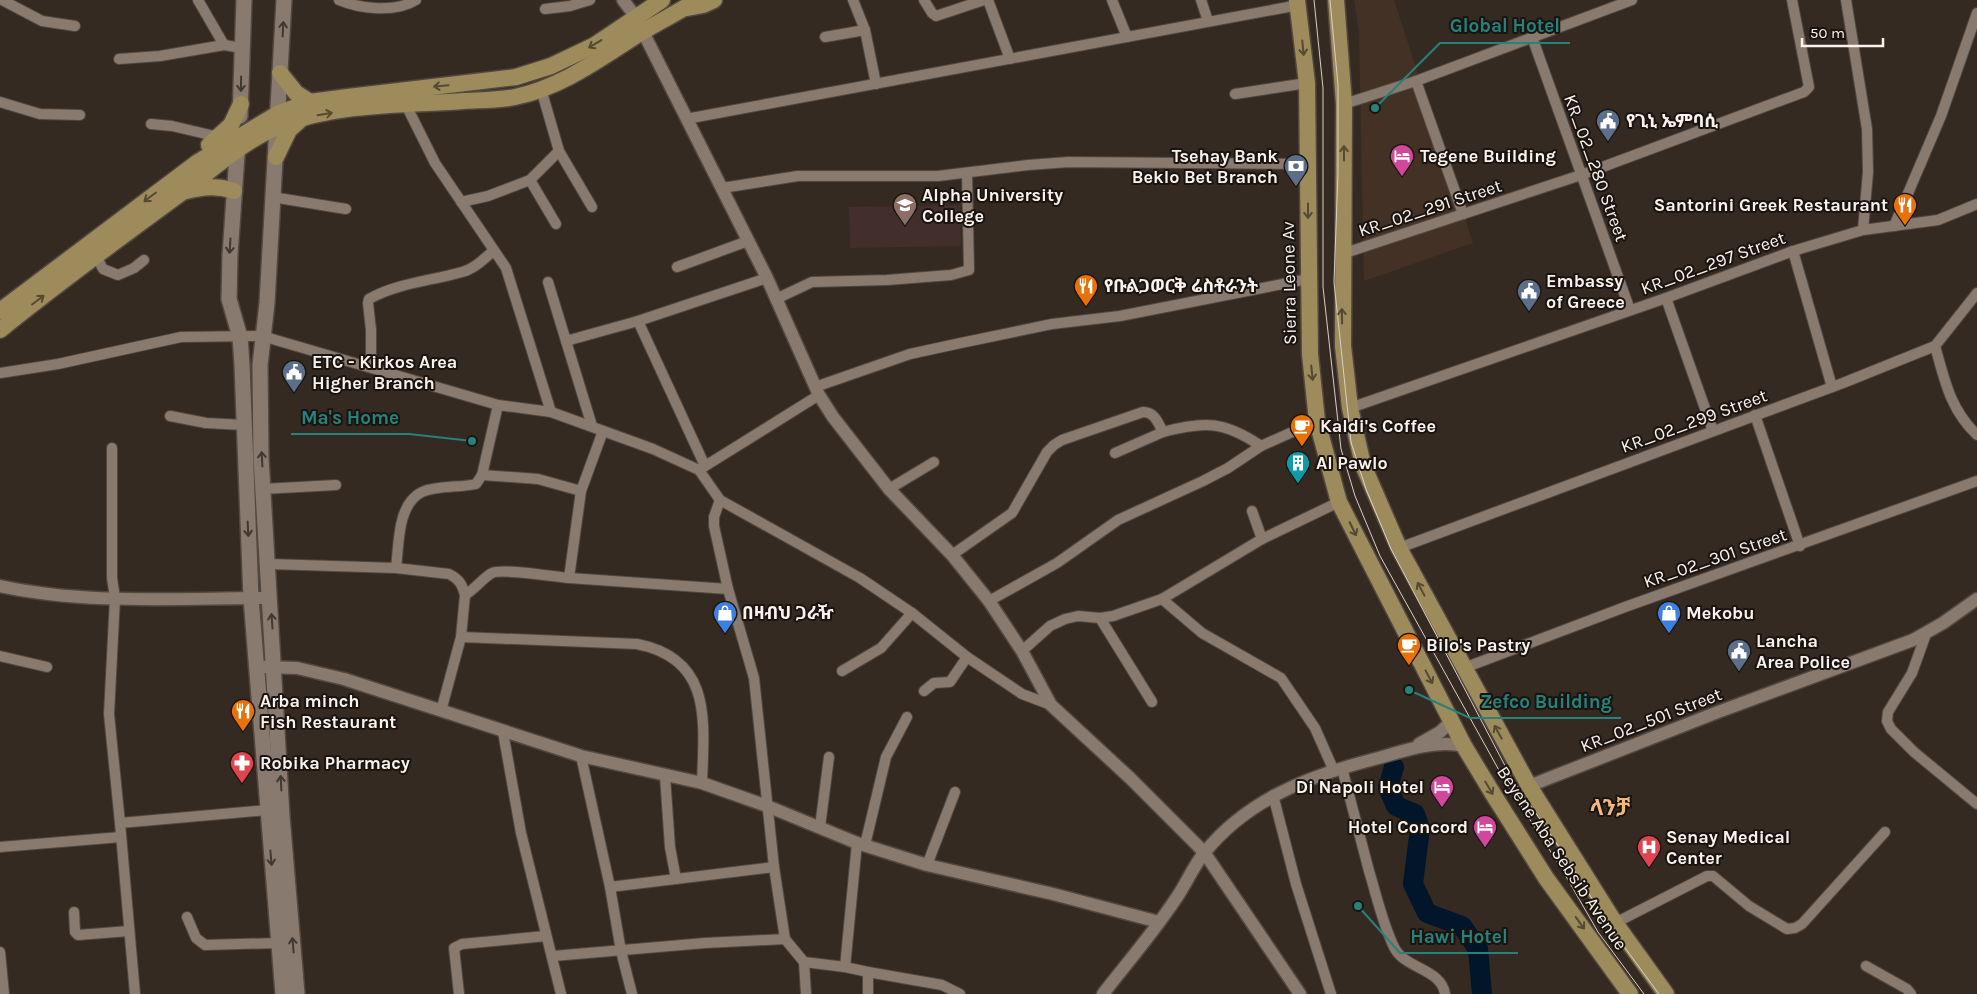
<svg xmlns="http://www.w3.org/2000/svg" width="1977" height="994" font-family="Karla,'Noto Sans Ethiopic',sans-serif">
<rect width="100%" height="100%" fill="#352a21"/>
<polygon fill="#423124" points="1354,0 1394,0 1473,243 1364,281 1359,33"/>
<polygon fill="#422e2b" points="960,205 961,246 850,248 849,207"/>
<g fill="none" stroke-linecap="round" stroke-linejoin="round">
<polyline stroke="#01162a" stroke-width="20" points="1394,767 1388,788 1396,806 1415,814 1420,828 1413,884 1427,913 1462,926 1478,949 1482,994"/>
<g stroke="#524840" stroke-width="12">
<g id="minor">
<polyline points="2,0 42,21 75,26"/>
<polyline points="198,0 224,45"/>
<path d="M 339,0 C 361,9 395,13 416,0"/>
<polyline points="853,0 865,30 876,84"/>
<polyline points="924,0 932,13 936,16 984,0"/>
<polyline points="988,0 1010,59"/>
<polyline points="1112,0 1127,37"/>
<polyline points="1201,0 1208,21"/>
<polyline points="1846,0 1867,129 1868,172 1863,230"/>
<polyline points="545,9 570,6 590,0"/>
<polyline points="825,37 865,30"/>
<polyline points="1532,37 1630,310"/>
<polyline points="119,59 160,56 224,45 242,48"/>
<polyline points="1416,81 1463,214"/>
<polyline points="541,89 559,151 592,207"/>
<polyline points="1235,94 1307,83"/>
<polyline points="0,102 40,114 80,115"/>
<polyline points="1344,104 1416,81 1632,0"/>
<polyline points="406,105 435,163 506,268 551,412"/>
<polyline points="686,119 1299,5"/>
<polyline points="151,124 172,126 219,137"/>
<polyline points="530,180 556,224"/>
<polyline points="722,188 798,176 938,176 1028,165 1069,162 1307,164"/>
<polyline points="272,197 346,209"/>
<polyline points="461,202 488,196 530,180 559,151"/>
<polyline points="1894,226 1941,116 1977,13"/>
<polyline points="1793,251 1832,387"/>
<polyline points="1342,254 1581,175 1804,92 1809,87 1792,0"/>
<polyline points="96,256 103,269 118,275 134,268 144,260"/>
<polyline points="677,267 748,241"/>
<polyline points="548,282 592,426"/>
<polyline points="1666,298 1713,431"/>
<polyline points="776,299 812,282 887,280 951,275 969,270 967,173"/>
<polyline points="566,341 638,321"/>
<path d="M 1935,346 C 1945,381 1950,409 1977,435"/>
<path d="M 371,367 L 371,330 L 368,303 L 369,299 C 397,283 431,281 462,272 C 474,269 484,259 493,251"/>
<polyline points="0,373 58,364 181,337 262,336 498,405 551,412 653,449 699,470 720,500 860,578 912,613 967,657 1022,694 1051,705"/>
<polyline points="815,387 910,354 956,344 1052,324 1120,316 1308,279"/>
<polyline points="1350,408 1666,298 1793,251 1863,230 1938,220 1977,204"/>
<polyline points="1755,415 1800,546"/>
<polyline points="170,416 206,423 243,425"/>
<polyline points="112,448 112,578 115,598 109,714 120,823"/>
<polyline points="1115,453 1163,432"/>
<polyline points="705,466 638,321 767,278"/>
<polyline points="702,468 819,395"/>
<polyline points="482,475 498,405"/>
<polyline points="263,489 336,485"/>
<polyline points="889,489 934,462"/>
<polyline points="581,491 569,578 728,589"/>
<polyline points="1252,511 1262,539"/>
<polyline points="1399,548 1843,383 1935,346 1977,293"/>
<path d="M 952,555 L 1012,513 L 1047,452 L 1054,445 L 1062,440 L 1143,412 C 1155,412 1158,423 1163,432 C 1205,421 1224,421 1261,446"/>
<path d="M 269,564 L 396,568 C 399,545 397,504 422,492 C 438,485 459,488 476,484 L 482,475 L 538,479 L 581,491 L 603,431"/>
<path d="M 396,568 L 449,574 C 459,579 462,584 465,595 C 475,589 484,577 492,573 C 504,568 554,577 569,578"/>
<polyline points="1162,599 1202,633 1281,678 1315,728 1334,771"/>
<polyline points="989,601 1057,563 1118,520 1203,481 1228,468 1261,446 1317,421"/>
<polyline points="1100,618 1152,702"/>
<polyline points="1926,634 1912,673 1888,712 1887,721 1891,729 1914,752 1977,804"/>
<polyline points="461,637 465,595"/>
<polyline points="1022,651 1050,626 1065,619 1078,616 1100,618 1113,616 1162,599 1262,539 1339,502"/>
<polyline points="0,656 47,667"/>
<polyline points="1464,668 1625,607 1977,481"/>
<polyline points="842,671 881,648 912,613"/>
<polyline points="924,691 934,683 950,682 967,657"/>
<path d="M 441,711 L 461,637 L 637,644 C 713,659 704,721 702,783"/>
<polyline points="503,732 521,833 561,994"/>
<polyline points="581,756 610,887 621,951 632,994"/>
<path d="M 1342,768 C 1351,802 1360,836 1369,871 C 1377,897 1382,922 1394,947 C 1404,969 1441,968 1445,994"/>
<polyline points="665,776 670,847 676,879"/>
<polyline points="1273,795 1296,884 1331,994"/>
<polyline points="820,827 829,757"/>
<polyline points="865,845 886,757 907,717"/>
<polyline points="0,847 121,837"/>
<polyline points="927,865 955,792"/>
<polyline points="774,867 785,939"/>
<polyline points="610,887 774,867 754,678 728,589 714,526 714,517 720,500"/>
<polyline points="74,912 75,932 78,935 129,931"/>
<polyline points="187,917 196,938 205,945 278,943"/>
<polyline points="1615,923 1707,876 1713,876 1749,906 1787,929 1795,928 1802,924 1885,832"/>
<polyline points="0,952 4,994"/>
<polyline points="553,956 705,943 785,939 804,962 845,967 868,972"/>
<polyline points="804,962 806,994"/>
<polyline points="1866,966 1907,989 1911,994"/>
<polyline points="845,967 857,843"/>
<polyline points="135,994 120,823 267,810"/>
<polyline points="459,994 454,948 462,944 546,936"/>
<polyline points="868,994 868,972 942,985 960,994"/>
</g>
</g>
<g stroke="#524840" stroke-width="15">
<g id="tertiary">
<polyline points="623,0 635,16 767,278 819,395 833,417 889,489 952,555 989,601 1022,651 1051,705 1130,778 1204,852 1300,994"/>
<path d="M 0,586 C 88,605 181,598 270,598"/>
<polyline points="264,667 297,668 344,679 581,756 702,783 767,806 857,843 927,865 1053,894 1159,922"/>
<polyline points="1419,744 1440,732 1452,721"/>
<polyline points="1529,786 1718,712 1913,640 1943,623 1977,599"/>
<path d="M 1103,994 C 1127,963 1153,933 1175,900 C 1186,885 1193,866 1205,852 C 1247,800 1309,776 1371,760 C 1401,752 1434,739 1464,746"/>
</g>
</g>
<g stroke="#524840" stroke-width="18">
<g id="secondary">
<polyline points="284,0 267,303 260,365 261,458 282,816 297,994"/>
<polyline points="240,116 244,0"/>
<polyline points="238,141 230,255 229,299 240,337 242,365 251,598 283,994"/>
</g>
</g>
<g stroke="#524840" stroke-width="19">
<g id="primary">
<polyline points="1297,0 1307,83 1310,354 1317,421 1339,502 1464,746 1493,794 1546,878 1630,994"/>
<polyline points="1336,0 1344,104 1343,346 1350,408 1363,465 1399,548 1529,786 1615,923 1666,994"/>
<polyline points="687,8 703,5 714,0"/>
<polyline points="280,73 296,93 310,102"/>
<polyline points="209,145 231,125 241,104"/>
<polyline points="276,157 289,130 300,120"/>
<path d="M 186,191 C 203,187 217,185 234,191"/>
<polyline points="0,311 198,162 279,113 310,102 348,97 516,77 551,66 595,45 662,0"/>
<path d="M 0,330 C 59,282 120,238 181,193 C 212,170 243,141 279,126 C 336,103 404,105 464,101 C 481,100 499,100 515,97 C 563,87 602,57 642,32 C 660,21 679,12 697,0"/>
</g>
</g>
<use href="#minor" stroke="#887a6f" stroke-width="10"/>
<use href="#tertiary" stroke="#887a6f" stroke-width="12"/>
<use href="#secondary" stroke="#887a6f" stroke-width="15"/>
<use href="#primary" stroke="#9d8b5c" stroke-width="16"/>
<g stroke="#d9d0ca" stroke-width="1">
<polyline points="1314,0 1323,88 1323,287 1341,449 1355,496 1380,556 1505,781 1560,866 1598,932 1644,994"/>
<polyline points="1330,0 1338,85 1338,173 1334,282 1351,442 1366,489 1391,549 1511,777 1568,860 1609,926 1659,994"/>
</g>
</g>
<defs><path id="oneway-shaft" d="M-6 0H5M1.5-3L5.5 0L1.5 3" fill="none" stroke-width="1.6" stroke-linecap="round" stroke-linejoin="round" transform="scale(1.25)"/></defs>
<g stroke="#403831">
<use href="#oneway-shaft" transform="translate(283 29) rotate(-87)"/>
<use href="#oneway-shaft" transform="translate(241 84) rotate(91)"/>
<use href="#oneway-shaft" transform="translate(230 246) rotate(94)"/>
<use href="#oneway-shaft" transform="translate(262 459) rotate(-93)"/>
<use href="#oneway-shaft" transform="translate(248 529) rotate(87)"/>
<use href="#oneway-shaft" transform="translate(272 621) rotate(-94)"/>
<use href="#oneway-shaft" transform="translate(281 783) rotate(-93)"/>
<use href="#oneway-shaft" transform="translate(271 858) rotate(85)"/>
<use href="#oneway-shaft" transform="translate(293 945) rotate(-95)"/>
</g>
<g stroke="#544a32">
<use href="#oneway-shaft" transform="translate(595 44) rotate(149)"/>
<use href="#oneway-shaft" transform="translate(1303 48) rotate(84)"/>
<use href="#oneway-shaft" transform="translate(441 86) rotate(175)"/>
<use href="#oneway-shaft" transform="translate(325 114) rotate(-9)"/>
<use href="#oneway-shaft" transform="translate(1344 153) rotate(-90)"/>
<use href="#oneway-shaft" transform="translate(150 197) rotate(143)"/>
<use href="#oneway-shaft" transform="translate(1308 211) rotate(90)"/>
<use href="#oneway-shaft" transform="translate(38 300) rotate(-37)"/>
<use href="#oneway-shaft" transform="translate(1342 316) rotate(-91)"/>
<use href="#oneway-shaft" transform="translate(1312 373) rotate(84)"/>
<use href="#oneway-shaft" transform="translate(1353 529) rotate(64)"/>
<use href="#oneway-shaft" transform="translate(1421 589) rotate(-118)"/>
<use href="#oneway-shaft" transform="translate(1429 677) rotate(62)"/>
<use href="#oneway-shaft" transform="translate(1498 732) rotate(-119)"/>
<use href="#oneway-shaft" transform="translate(1489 788) rotate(59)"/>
<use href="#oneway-shaft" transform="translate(1580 923) rotate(54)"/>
</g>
<defs>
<g id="civic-pin" transform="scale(1.25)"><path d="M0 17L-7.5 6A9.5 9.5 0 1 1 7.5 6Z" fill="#5c6f8a" stroke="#191410"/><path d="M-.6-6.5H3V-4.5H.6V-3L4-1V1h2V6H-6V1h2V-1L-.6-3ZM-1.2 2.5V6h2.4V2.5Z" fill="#fff"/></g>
<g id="hotel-pin" transform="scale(1.25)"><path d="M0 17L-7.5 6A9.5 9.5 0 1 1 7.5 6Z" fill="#d1479c" stroke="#191410"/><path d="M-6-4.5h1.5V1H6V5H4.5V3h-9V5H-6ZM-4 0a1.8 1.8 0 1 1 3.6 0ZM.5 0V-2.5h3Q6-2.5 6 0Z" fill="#fff"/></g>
<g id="bank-pin" transform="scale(1.25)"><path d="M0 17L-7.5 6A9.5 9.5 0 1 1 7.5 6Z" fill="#5c6f8a" stroke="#191410"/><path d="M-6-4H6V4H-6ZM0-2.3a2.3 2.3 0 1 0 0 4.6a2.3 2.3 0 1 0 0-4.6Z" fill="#fff"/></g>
<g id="university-pin" transform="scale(1.25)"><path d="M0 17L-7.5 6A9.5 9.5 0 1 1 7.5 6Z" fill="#8d6e63" stroke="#191410"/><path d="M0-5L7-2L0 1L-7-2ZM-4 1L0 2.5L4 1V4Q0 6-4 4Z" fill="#fff"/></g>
<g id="restaurant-pin" transform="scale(1.25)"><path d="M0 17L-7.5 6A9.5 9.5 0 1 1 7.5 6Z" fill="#e8710a" stroke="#191410"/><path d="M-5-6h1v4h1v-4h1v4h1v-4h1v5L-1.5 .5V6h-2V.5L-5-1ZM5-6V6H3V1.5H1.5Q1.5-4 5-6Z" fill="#fff"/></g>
<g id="cafe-pin" transform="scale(1.25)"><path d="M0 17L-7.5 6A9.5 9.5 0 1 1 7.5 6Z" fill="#e8710a" stroke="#191410"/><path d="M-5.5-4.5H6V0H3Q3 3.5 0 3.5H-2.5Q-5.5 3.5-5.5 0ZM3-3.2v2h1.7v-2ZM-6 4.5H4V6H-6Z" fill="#fff"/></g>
<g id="building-pin" transform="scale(1.25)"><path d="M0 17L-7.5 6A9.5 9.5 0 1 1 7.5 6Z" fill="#0f9aa8" stroke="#191410"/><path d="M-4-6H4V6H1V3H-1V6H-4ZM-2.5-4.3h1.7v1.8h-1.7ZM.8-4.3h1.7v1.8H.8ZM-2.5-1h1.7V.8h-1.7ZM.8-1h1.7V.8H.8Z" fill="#fff"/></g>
<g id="shop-pin" transform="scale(1.25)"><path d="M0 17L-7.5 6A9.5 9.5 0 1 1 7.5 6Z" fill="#3f7fe0" stroke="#191410"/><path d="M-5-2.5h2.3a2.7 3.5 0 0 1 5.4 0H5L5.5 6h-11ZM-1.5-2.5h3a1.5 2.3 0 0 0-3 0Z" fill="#fff"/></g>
<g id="pharmacy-pin" transform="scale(1.25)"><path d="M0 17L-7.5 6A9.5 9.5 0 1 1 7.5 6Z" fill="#e0444e" stroke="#191410"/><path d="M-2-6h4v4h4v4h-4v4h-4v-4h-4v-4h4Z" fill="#fff"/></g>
<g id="hospital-pin" transform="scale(1.25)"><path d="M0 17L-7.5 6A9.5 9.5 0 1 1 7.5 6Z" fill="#e0444e" stroke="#191410"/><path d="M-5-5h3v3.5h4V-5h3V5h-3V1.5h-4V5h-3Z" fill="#fff"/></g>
</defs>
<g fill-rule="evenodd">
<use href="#civic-pin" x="1608" y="121"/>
<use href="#hotel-pin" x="1402" y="156"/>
<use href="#bank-pin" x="1296" y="166"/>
<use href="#university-pin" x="905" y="205"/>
<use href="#restaurant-pin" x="1905" y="205"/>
<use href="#restaurant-pin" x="1086" y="286"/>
<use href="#civic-pin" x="1529" y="291"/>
<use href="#civic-pin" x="294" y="372"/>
<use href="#cafe-pin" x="1302" y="426"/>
<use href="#building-pin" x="1298" y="463"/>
<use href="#shop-pin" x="725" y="613"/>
<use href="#shop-pin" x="1669" y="613"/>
<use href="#cafe-pin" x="1409" y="645"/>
<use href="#civic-pin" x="1739" y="651"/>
<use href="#restaurant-pin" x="243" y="711"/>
<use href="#pharmacy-pin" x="242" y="763"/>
<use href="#hotel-pin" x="1442" y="787"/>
<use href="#hotel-pin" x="1485" y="827"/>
<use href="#hospital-pin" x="1649" y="847"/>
</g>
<g text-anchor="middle" stroke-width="4" stroke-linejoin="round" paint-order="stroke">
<g font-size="18" font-weight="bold" fill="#faf2ec" stroke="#191410" text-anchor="start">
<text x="1626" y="127">የጊኒ ኤምባሲ</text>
<text x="1278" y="162" text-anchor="end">Tsehay Bank<tspan x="1278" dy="21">Beklo Bet Branch</tspan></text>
<text x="1420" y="162">Tegene Building</text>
<text x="922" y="201">Alpha University<tspan x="922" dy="21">College</tspan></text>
<text x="1888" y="211" text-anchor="end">Santorini Greek Restaurant</text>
<text x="1546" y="287">Embassy<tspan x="1546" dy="21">of Greece</tspan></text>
<text x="1104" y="292">የቡልጋወርቅ ሬስቶራንት</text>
<text x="312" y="368">ETC - Kirkos Area<tspan x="312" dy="21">Higher Branch</tspan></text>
<text x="1320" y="432">Kaldi's Coffee</text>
<text x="1316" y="469">Al Pawlo</text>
<text x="742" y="619">በዛብህ ጋራዥ</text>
<text x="1686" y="619">Mekobu</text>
<text x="1756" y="647">Lancha<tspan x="1756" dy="21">Area Police</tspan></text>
<text x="1426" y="651">Bilo's Pastry</text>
<text x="260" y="707">Arba minch<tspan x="260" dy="21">Fish Restaurant</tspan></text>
<text x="260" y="769">Robika Pharmacy</text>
<text x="1424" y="793" text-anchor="end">Di Napoli Hotel</text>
<text x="1468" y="833" text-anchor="end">Hotel Concord</text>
<text x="1666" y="843">Senay Medical<tspan x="1666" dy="21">Center</tspan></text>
</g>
<g font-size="18" fill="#faf2ec" stroke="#191410">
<text transform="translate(1596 168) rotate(70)" y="6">KR_02_280 Street</text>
<text transform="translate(1430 208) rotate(-18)" y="6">KR_02_291 Street</text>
<text transform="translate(1713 263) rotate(-20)" y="6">KR_02_297 Street</text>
<text transform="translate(1289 283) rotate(-91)" y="6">Sierra Leone Av</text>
<text transform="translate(1694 421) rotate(-20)" y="6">KR_02_299 Street</text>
<text transform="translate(1715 558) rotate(-19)" y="6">KR_02_301 Street</text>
<text transform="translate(1651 720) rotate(-21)" y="6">KR_02_501 Street</text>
<text transform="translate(1562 858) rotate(56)" y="6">Beyene Aba Sebsib Avenue</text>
</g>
<g font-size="22" font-weight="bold" fill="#f2b97f" stroke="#191410">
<text x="1610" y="815">ላንቻ</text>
</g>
</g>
<path fill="none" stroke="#26827b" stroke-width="2" d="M1375 108L1440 43H1570M472 441L409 434H291M1409 690L1470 718H1621M1358 906L1400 953H1518"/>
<g fill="#26827b" stroke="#191410" stroke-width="2">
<circle cx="1375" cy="108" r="5"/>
<circle cx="472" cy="441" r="5"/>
<circle cx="1409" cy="690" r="5"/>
<circle cx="1358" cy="906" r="5"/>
</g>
<g font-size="19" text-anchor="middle" font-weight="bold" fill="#26827b" stroke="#191410" stroke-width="4" stroke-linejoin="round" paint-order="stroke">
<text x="1505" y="32">Global Hotel</text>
<text x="350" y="424">Ma's Home</text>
<text x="1546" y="708">Zefco Building</text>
<text x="1459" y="943">Hawi Hotel</text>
</g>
<path d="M1802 38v8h81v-8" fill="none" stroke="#faf2ec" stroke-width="2.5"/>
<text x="1810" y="38" font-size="15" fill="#faf2ec" stroke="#191410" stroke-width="4" paint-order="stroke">50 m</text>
</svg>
